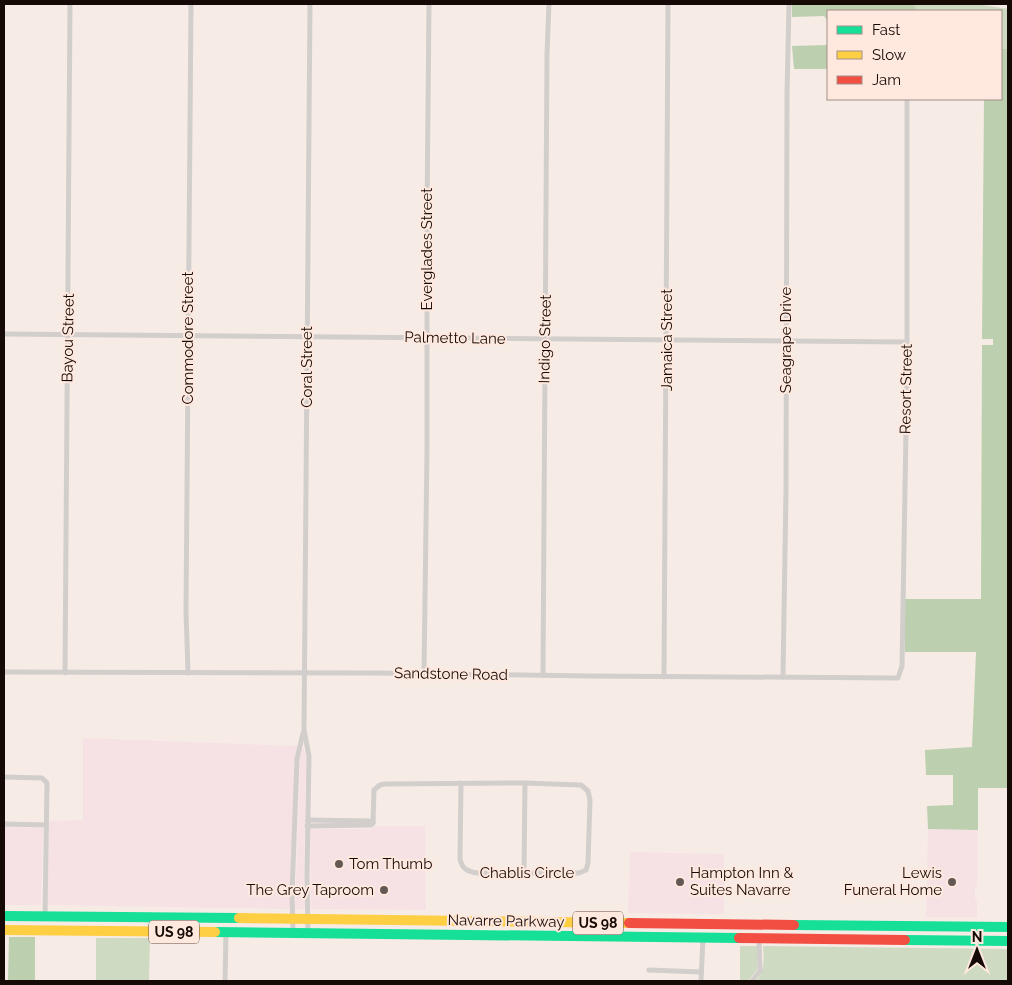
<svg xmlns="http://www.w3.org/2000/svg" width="1012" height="985" font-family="Raleway,sans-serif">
<rect width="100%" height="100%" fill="#f7ebe6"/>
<g fill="#f6e2e4">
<polygon points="83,738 297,746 290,909 47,905 49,821 83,820"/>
<polygon points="303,746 306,757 304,875 305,909 295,909 300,759"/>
<polygon points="375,826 425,826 426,910 311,909 310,829 371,829"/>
<polygon points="4,827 43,828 41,905 4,905"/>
<polygon points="928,829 978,830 977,886 975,888 975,898 977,901 977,917 926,917"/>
<polygon points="630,852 724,854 724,914 628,913"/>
</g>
<g fill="#cfdac3">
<polygon points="914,4 977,4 1008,9 1008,49 1001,49 1001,11 917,11"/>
<polygon points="96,938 150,938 149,981 96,981"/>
<polygon points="740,946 757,946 757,970 748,981 740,981"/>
<path d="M 763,946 L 1008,949 L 1008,981 L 756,981 C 765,971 764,959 763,946 Z"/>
</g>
<g fill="#bccfaf">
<polygon points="792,4 914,4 917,11 828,11 828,21 824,16 792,17"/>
<polygon points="828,45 828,69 794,69 792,46"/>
<polygon points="1001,49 1008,49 1008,788 978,788 978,830 928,829 927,806 953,805 953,775 926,775 925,750 972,747 976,652 905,652 905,599 981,599 982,345 993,345 993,339 982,339 984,99 1001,99"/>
<polygon points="9,937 35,937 35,981 8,981"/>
</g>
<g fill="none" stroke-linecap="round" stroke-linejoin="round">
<g stroke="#d2cecc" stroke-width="5">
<polyline points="4,334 906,342"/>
<polyline points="4,672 376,673 590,676 898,678 902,666 907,370 907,99"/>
<polyline points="65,673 70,4"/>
<polyline points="188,673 186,611 191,4"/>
<polyline points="424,674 427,450 427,212 429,4"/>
<polyline points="543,675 547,54 549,4"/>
<polyline points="664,677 668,4"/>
<polyline points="783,677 786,490 787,94 789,4"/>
<polyline points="4,777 42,778 47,783 45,916"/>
<polyline points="308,820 370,821 373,823"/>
<path d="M 373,823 L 374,790 L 380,785 L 385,784 L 525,783 L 581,785 L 588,791 L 590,800 L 588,863 L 586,870 L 579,873 L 478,873 C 468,872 462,869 460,859 L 461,783"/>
<polyline points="4,824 46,825"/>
<polyline points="307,826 371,825 373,823"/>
<polyline points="524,873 525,783"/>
<polyline points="293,933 292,894 297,759 303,733"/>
<polyline points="308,933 307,875 309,756 304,730 310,4"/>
<polyline points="649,970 701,972"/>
<polyline points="225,981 226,933"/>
<polyline points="701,981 703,938"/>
<polyline points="752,981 760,971 759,938"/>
</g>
<g stroke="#16e098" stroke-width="10">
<polyline points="4,916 239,918"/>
<polyline points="794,925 1008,927"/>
<polyline points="215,932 739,938"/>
<polyline points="905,940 1008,941"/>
</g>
<g stroke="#ffcf43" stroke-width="10">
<polyline points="239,918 629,923"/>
<polyline points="4,930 215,932"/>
</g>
<g stroke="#f24e42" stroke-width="10">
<polyline points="629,923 794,925"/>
<polyline points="739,938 905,940"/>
</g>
</g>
<g fill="#655954" stroke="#ffe8de" stroke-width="2">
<circle cx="339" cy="864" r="5"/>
<circle cx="680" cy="882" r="5"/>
<circle cx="952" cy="882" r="5"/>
<circle cx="384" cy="890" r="5"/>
</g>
<g text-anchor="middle" stroke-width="4" stroke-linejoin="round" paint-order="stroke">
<g fill="#ffe8de" stroke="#5c4d47" stroke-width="1">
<rect x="573" y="911.5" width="50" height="23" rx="4"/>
<rect x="149" y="920.5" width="50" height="23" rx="4"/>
</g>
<g font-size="14" font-weight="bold" fill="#160a06">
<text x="598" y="928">US 98</text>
<text x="174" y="937">US 98</text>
</g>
<g font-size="15" fill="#160a06" stroke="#ffe8de">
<text transform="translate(427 249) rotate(-90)" y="5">Everglades Street</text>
<text transform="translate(68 338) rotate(-89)" y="5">Bayou Street</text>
<text transform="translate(188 338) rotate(-90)" y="5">Commodore Street</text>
<text transform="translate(455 338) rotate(1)" y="5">Palmetto Lane</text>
<text transform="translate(545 339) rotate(-89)" y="5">Indigo Street</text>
<text transform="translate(667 340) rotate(-90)" y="5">Jamaica Street</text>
<text transform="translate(786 340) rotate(-90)" y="5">Seagrape Drive</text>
<text transform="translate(307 367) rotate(-90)" y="5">Coral Street</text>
<text transform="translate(906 389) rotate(-89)" y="5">Resort Street</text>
<text transform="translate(451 674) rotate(1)" y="5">Sandstone Road</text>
<text x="527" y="878">Chablis Circle</text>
<text transform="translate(506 921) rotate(1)" y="5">Navarre Parkway</text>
</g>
<g font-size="15" fill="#160a06" stroke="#ffe8de" text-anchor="start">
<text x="349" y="869">Tom Thumb</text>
<text x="690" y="878">Hampton Inn &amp;<tspan x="690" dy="17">Suites Navarre</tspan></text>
<text x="942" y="878" text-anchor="end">Lewis<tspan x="942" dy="17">Funeral Home</tspan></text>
<text x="374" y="895" text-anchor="end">The Grey Taproom</text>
</g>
</g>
<rect width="1012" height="985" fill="none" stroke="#160a06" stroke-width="10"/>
<rect x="827" y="10" width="175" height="90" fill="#ffe8de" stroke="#a28f88"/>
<rect x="837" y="26" width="25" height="8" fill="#16e098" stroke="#a28f88"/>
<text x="872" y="35" font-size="15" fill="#160a06">Fast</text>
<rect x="837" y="51" width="25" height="8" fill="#ffcf43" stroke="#a28f88"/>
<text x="872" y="60" font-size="15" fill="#160a06">Slow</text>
<rect x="837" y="76" width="25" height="8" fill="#f24e42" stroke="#a28f88"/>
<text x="872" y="85" font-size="15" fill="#160a06">Jam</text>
<g transform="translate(977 950)" stroke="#ffe8de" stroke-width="4" paint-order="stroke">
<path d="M0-4L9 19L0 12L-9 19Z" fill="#160a06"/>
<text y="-8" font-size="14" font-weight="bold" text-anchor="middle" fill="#160a06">N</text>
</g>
</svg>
